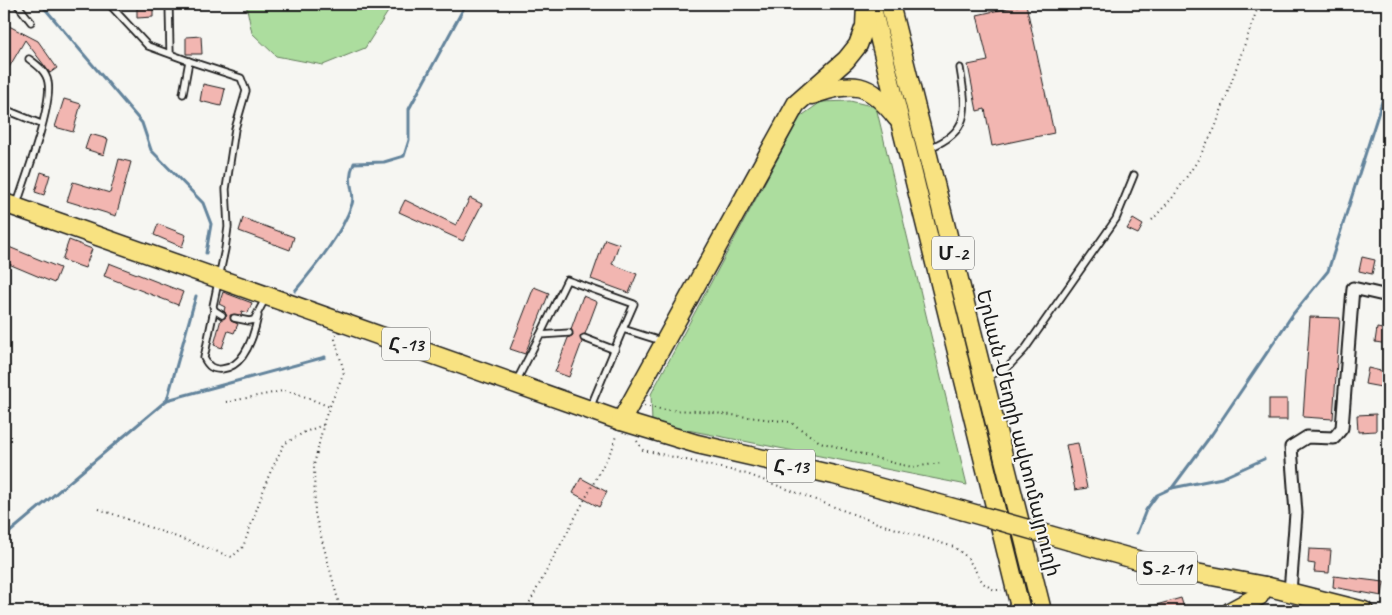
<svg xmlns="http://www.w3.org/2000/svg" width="1392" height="615" font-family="Caveat,'Noto Sans Armenian',sans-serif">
<rect width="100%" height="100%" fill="#f6f6f2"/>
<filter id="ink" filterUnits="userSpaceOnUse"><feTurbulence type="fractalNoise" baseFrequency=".02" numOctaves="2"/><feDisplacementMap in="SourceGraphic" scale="10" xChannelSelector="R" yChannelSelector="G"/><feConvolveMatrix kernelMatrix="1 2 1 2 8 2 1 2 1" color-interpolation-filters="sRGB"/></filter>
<g filter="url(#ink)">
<g fill="#acdd9e" stroke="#647c5d">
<polygon points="246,4 391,4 391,7 365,48 323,65 276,56 252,33"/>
<polygon points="850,101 876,107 967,485 652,423 651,394 800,117 821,102"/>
</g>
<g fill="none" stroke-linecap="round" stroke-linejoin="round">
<g stroke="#64849c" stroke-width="3">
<polyline points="41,4 142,123 151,150 203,203 211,224 206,253"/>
<path d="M 295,291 C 315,267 342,234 352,204 C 356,192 345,183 354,163 L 384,162 L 404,156 L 409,140 L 409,109 L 466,4"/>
<polyline points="167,400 325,357"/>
<polyline points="1172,488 1212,434 1293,314 1328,271 1388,83"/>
<polyline points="1137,533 1146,510 1157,495 1172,488 1222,478 1264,459"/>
<polyline points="4,537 167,400 196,296"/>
</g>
</g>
<g fill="#f2b6b1" stroke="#1c1c1c">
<polygon points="137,4 153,4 153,17 137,18"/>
<polygon points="1026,4 1054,133 992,146 985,109 977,111 968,65 988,61 977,15"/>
<polygon points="9,26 38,41 57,68 50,73 25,40 4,76 4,35"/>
<polygon points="201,36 202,54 186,54 186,37"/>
<polygon points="203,84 225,89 221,106 200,101"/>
<polygon points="64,99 81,104 73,132 55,127"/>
<polygon points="90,134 108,139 104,155 85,149"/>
<polygon points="119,159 131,162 116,216 67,201 73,182 110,193"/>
<polygon points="41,172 50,175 44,195 35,192"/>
<polygon points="470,198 482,204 463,241 399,212 405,200 456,225"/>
<polygon points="243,218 294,237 290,250 239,231"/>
<polygon points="1133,219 1143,225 1138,234 1127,229"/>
<polygon points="158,224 186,235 182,247 154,235"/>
<polygon points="605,239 619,244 612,264 637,274 629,293 591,279"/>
<polygon points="69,240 92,249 85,268 62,260"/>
<polygon points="4,245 60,268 54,283 4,262"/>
<polygon points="1362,257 1375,260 1372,274 1359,271"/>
<polygon points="109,263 183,292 178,305 104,276"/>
<polygon points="534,287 549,293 525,354 510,349"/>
<polygon points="223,292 252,303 248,313 242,311 241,315 230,315 231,321 238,324 234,333 228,331 222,348 214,345 221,319 227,316 224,311 225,307 219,304"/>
<polygon points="583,296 597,302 585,334 580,337 582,342 569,377 555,372 568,338 573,335 571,329"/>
<polygon points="1310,317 1340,318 1333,419 1303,417"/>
<polygon points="1377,328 1388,330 1388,344 1375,342"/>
<polygon points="1368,368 1385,372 1381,387 1365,384"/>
<rect x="1269" y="399" width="18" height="21"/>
<polygon points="1376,414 1376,431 1358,432 1357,415"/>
<polygon points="1078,443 1087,488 1075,490 1066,445"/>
<polygon points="581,478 607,492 599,507 573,493"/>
<polygon points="1309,549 1331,550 1329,573 1314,572 1315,564 1308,563"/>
<polygon points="1334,576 1384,582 1382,596 1333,587"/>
<polygon points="1181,598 1185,611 1142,611 1142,609"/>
</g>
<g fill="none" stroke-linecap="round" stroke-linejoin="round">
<g stroke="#1c1c1c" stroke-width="9">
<g id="service">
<polyline points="17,4 31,22"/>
<polyline points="109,4 148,46 189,61 183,94"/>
<polyline points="169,4 170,53"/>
<polyline points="189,61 241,78 246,91 235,129 226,189 228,227 225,249 213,306 214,310 222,315"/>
<polyline points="4,109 41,124"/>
<path d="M 929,148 C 973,131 966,107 960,68"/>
<path d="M 17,204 C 25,179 53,105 48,82 C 46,71 37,65 29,59"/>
<path d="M 214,310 L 204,358 C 208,366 212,370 222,369 C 245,367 254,335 258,316"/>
<polyline points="234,318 249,321 254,320 265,299"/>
<polyline points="540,335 567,280 634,304 623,329"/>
<polyline points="584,338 615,350"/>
<polyline points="985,378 1008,367 1025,349 1116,219 1134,175"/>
<polyline points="516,382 540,335 569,333"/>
<polyline points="590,408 623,329 661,341"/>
</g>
</g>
<g stroke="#1c1c1c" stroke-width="15">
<polyline id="minor" points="1290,592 1296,513 1291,447 1307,437 1334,438 1342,428 1353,288 1388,296"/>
</g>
<g stroke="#1c1c1c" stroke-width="21">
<g id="primary">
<polyline points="4,203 621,421 697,444 834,475 961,510"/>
<polyline points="1070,541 1159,566 1265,586 1364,611"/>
</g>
</g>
<g stroke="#1c1c1c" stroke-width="21">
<g id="trunk">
<polyline points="871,4 1021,611"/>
<polyline points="890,4 1042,611"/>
<path d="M 812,95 C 854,81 868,81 897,118"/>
<polyline points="621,421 796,104 846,60 858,45 865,26 866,5"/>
<polyline points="1231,611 1259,596 1265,586"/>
</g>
</g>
<g stroke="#1c1c1c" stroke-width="2" stroke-dasharray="1 4" stroke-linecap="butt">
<polyline points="1152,220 1173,197 1196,163 1215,128 1259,4"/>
<polyline points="336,334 335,339 344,372 325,418 314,465 315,514 341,611"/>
<polyline points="226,402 283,391 296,393 330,407"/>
<polyline points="644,406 666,410 698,411 790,422 820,442 897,464 913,467 941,463"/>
<polyline points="637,441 643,450 747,474 874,522 954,547 967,557 983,583 994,590 1002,590"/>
<polyline points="99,509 232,557 243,547 269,475 284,444 305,432 323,425"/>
<polyline points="525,611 613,447 616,435"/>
</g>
<use href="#service" stroke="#f6f6f2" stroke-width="5.5"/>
<use href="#minor" stroke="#f6f6f2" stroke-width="11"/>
<use href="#primary" stroke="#f8e281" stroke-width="18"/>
<use href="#trunk" stroke="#f8e281" stroke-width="18"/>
<g stroke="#1c1c1c" stroke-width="21" stroke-linecap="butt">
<polyline id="primary-bridge" points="961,510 1070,541"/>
</g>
<use href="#primary-bridge" stroke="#f8e281" stroke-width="18"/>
</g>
</g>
<g text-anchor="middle" stroke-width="4" stroke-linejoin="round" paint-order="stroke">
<g fill="#f6f6f2" stroke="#5d5d5c" stroke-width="1">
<rect x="932" y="236.5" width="42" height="33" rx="4"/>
<rect x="382" y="327.5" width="48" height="33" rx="4"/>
<rect x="767" y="449.5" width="48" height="33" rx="4"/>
<rect x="1137" y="551.5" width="60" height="33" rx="4"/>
</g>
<g font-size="19" font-weight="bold" fill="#1c1c1c">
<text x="953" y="260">Մ-2</text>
<text x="406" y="351">Հ-13</text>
<text x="791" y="473">Հ-13</text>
<text x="1167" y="575">Տ-2-11</text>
</g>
<g font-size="20" fill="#1c1c1c" stroke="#f6f6f2">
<text transform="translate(1019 433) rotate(76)" y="7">Երևան-Մեղրի ավտոմայրուղի</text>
</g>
</g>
<rect width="1392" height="615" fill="none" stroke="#f6f6f2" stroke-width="20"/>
<rect x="10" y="10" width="1372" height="595" fill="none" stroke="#1c1c1c" stroke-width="2" filter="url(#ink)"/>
</svg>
